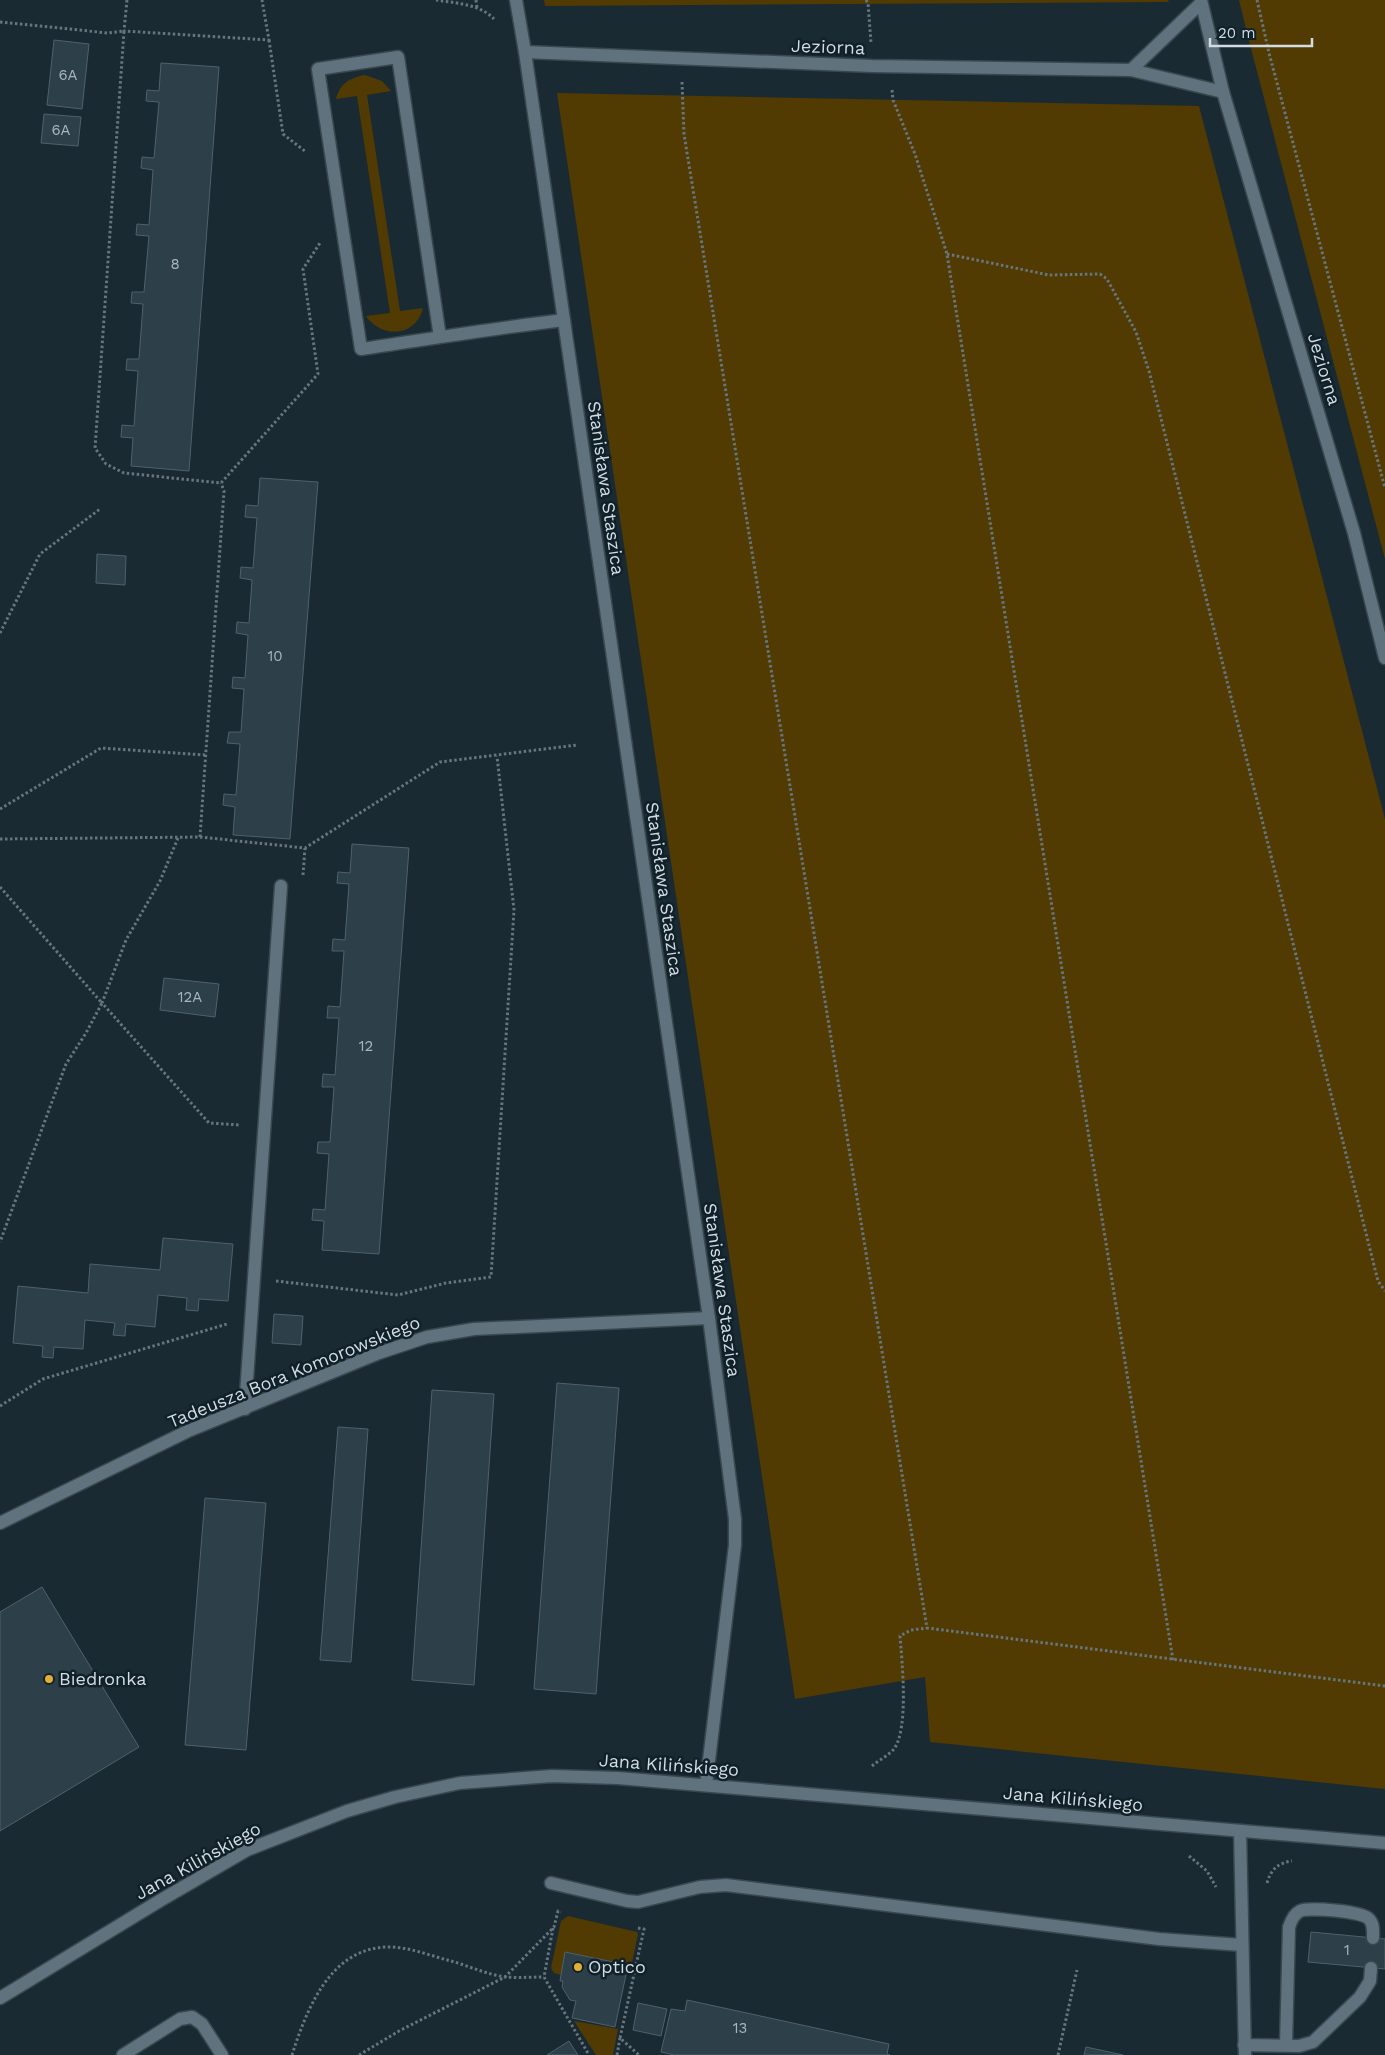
<svg xmlns="http://www.w3.org/2000/svg" width="1385" height="2055" font-family="'Work Sans',sans-serif">
<rect width="100%" height="100%" fill="#192a33"/>
<g fill="#513b02">
<polygon points="544,0 1168,0 1169,2 545,6"/>
<polygon points="1239,0 1385,0 1385,559 1249,41"/>
<path d="M 365,75 L 382,81 L 391,91 L 367,95 L 400,311 L 423,308 C 416,337 382,339 366,316 L 390,313 L 357,96 L 336,99 C 340,83 350,78 365,75 Z"/>
<polygon points="557,93 1199,106 1385,819 1385,1789 930,1742 925,1677 795,1699"/>
<polygon points="568,1916 637,1932 638,1934 630,1972 627,1972 628,1965 566,1952 561,1975 554,1973 551,1968 561,1921"/>
<polygon points="574,2021 618,2029 613,2055 596,2055"/>
</g>
<g fill="#2d3f48" stroke="#4f616c">
<polygon points="54,40 89,44 82,109 47,105"/>
<polygon points="161,63 219,67 189,471 131,466 133,438 121,437 122,425 134,426 138,371 126,370 127,359 139,359 143,304 131,303 132,292 144,292 149,236 136,235 137,224 149,225 153,170 141,168 142,157 154,158 159,102 146,101 147,90 159,91"/>
<polygon points="44,114 81,117 78,146 41,143"/>
<polygon points="260,478 318,482 290,839 233,835 235,807 223,805 224,794 236,795 240,744 227,743 229,732 241,732 244,689 232,688 233,677 245,678 248,635 236,633 237,622 249,623 252,580 240,578 241,567 253,568 257,518 245,517 246,505 258,506"/>
<polygon points="97,554 126,556 125,585 96,583"/>
<polygon points="352,844 409,848 379,1254 322,1250 324,1221 312,1220 313,1209 325,1210 329,1154 317,1153 318,1142 330,1142 334,1087 322,1087 323,1074 335,1075 339,1018 327,1018 328,1006 340,1007 344,951 332,951 333,939 345,940 349,884 337,883 338,872 350,873"/>
<polygon points="164,978 219,984 215,1017 160,1010"/>
<polygon points="163,1238 233,1244 228,1301 199,1299 198,1311 186,1310 187,1298 158,1295 155,1327 126,1324 125,1336 113,1335 115,1323 85,1320 83,1349 54,1347 53,1358 42,1357 43,1346 13,1343 18,1286 88,1293 90,1264 160,1270"/>
<polygon points="274,1314 303,1316 301,1345 272,1343"/>
<polygon points="557,1383 619,1388 596,1694 534,1689"/>
<polygon points="432,1390 494,1394 474,1685 412,1680"/>
<polygon points="338,1427 368,1429 351,1662 320,1660"/>
<polygon points="205,1498 266,1503 246,1750 185,1745"/>
<polygon points="42,1587 139,1747 0,1831 0,1612"/>
<polygon points="1311,1932 1385,1939 1385,1969 1308,1962"/>
<polygon points="565,1952 628,1965 615,2027 572,2018 576,2001 570,2000 562,1987 563,1981 560,1981"/>
<polygon points="687,2000 889,2044 887,2054 890,2055 674,2055 661,2052 671,2009 685,2011"/>
<polygon points="638,2003 667,2009 661,2036 633,2030"/>
<polygon points="569,2041 578,2055 547,2055"/>
<polygon points="1086,2047 1123,2055 1084,2055"/>
</g>
<g fill="none" stroke-linecap="round" stroke-linejoin="round">
<g stroke="#3a474f" stroke-width="15">
<g id="lane">
<path d="M 440,337 L 398,57 L 318,69 L 361,349 C 429,339 496,328 564,320"/>
<polyline points="245,1409 281,886"/>
<polyline points="551,1883 627,1901 638,1902 700,1887 726,1885 1159,1939 1242,1945"/>
<polyline points="1244,2045 1299,2046 1313,2042 1360,1997 1370,1981 1371,1968"/>
<path d="M 1286,2045 L 1289,1927 C 1291,1921 1294,1914 1300,1911 C 1309,1907 1362,1911 1369,1919 C 1374,1924 1373,1931 1373,1938"/>
<polyline points="123,2055 180,2019 192,2017 202,2024 222,2055"/>
</g>
</g>
<g stroke="#3a474f" stroke-width="15">
<g id="street">
<polyline points="516,0 525,52 709,1318 735,1519 735,1545 706,1785"/>
<polyline points="1201,0 1223,92 1354,533 1385,658"/>
<polyline points="525,52 872,66 1131,70 1223,92"/>
<polyline points="1131,70 1201,3"/>
<polyline points="0,1523 188,1431 379,1353 427,1337 474,1329 709,1318"/>
<polyline points="1240,1831 1245,2055"/>
</g>
</g>
<g stroke="#3a474f" stroke-width="15">
<polyline id="secondary" points="0,1998 161,1900 247,1850 347,1811 395,1797 460,1783 552,1776 618,1778 1385,1843"/>
</g>
<g stroke="#67757d" stroke-width="3" stroke-dasharray="2.5 2.5" stroke-linecap="butt">
<polyline points="127,0 124,31 269,40 262,0"/>
<path d="M 436,0 C 455,3 480,4 494,19"/>
<polyline points="476,0 477,8"/>
<polyline points="866,0 868,3 871,43"/>
<polyline points="1257,0 1269,53 1385,488"/>
<polyline points="0,22 108,33 124,31 95,448 106,464 124,473 221,483 318,374 303,269 320,243"/>
<polyline points="269,40 283,134 306,152"/>
<polyline points="682,82 684,134 927,1628 1385,1686"/>
<polyline points="892,90 893,100 915,154 947,254 1173,1660"/>
<polyline points="947,254 1049,275 1100,274 1107,279 1136,332 1149,371 1378,1281 1385,1291"/>
<polyline points="0,633 40,554 100,509"/>
<polyline points="0,809 101,748 205,755"/>
<polyline points="200,837 305,848 440,762 577,745"/>
<polyline points="178,838 160,881 126,940 102,1003 209,1123 240,1125"/>
<polyline points="0,839 200,837 224,491 221,483"/>
<polyline points="303,875 305,848"/>
<polyline points="0,887 102,1003 86,1033 66,1064 0,1242"/>
<polyline points="276,1281 398,1295 446,1283 491,1277 514,910 497,756"/>
<polyline points="0,1406 43,1379 227,1324"/>
<path d="M 872,1766 C 879,1760 889,1755 894,1749 C 909,1728 902,1662 900,1636 L 911,1630 L 927,1628"/>
<polyline points="1189,1856 1207,1871 1216,1887"/>
<path d="M 1267,1883 C 1271,1869 1278,1863 1292,1861"/>
<polyline points="553,1928 544,1977 589,2055"/>
<polyline points="638,1928 644,1929 620,2038 639,2055"/>
<path d="M 292,2055 C 307,2008 331,1947 389,1947 C 410,1947 431,1956 451,1961 C 469,1966 488,1975 506,1977 C 519,1978 532,1977 544,1977"/>
<polyline points="359,2055 399,2031 505,1977 554,1927 558,1911 561,1912"/>
<polyline points="617,2055 620,2038"/>
<polyline points="1058,2055 1077,1970"/>
</g>
<use href="#lane" stroke="#5f727d" stroke-width="12"/>
<use href="#street" stroke="#5f727d" stroke-width="12"/>
<use href="#secondary" stroke="#5f727d" stroke-width="12"/>
</g>
<g fill="#e1af34" stroke="#102129" stroke-width="2">
<circle cx="49" cy="1679" r="5"/>
<circle cx="578" cy="1967" r="5"/>
</g>
<g text-anchor="middle" stroke-width="5" stroke-linejoin="round" paint-order="stroke">
<g font-size="15" fill="#a9b5bc">
<text x="68" y="80">6A</text>
<text x="61" y="135">6A</text>
<text x="175" y="269">8</text>
<text x="275" y="661">10</text>
<text x="190" y="1002">12A</text>
<text x="366" y="1051">12</text>
<text x="1347" y="1955">1</text>
<text x="740" y="2033">13</text>
</g>
<g font-size="18" fill="#d2dce2" stroke="#102129">
<text transform="translate(828 47) rotate(2)" y="6">Jeziorna</text>
<text transform="translate(1324 369) rotate(73)" y="6">Jeziorna</text>
<text transform="translate(606 488) rotate(82)" y="6">Stanisława Staszica</text>
<text transform="translate(664 889) rotate(82)" y="6">Stanisława Staszica</text>
<text transform="translate(722 1290) rotate(82)" y="6">Stanisława Staszica</text>
<text transform="translate(294 1372) rotate(-22)" y="6">Tadeusza Bora Komorowskiego</text>
<text transform="translate(669 1765) rotate(4)" y="6">Jana Kilińskiego</text>
<text transform="translate(1073 1799) rotate(5)" y="6">Jana Kilińskiego</text>
<text transform="translate(198 1861) rotate(-29)" y="6">Jana Kilińskiego</text>
</g>
<g font-size="18" fill="#d2dce2" stroke="#102129" text-anchor="start">
<text x="59" y="1685">Biedronka</text>
<text x="588" y="1973">Optico</text>
</g>
</g>
<path d="M1210 38v8h102v-8" fill="none" stroke="#d2dce2" stroke-width="2.5"/>
<text x="1218" y="38" font-size="15" fill="#d2dce2" stroke="#102129" stroke-width="4" paint-order="stroke">20 m</text>
</svg>
